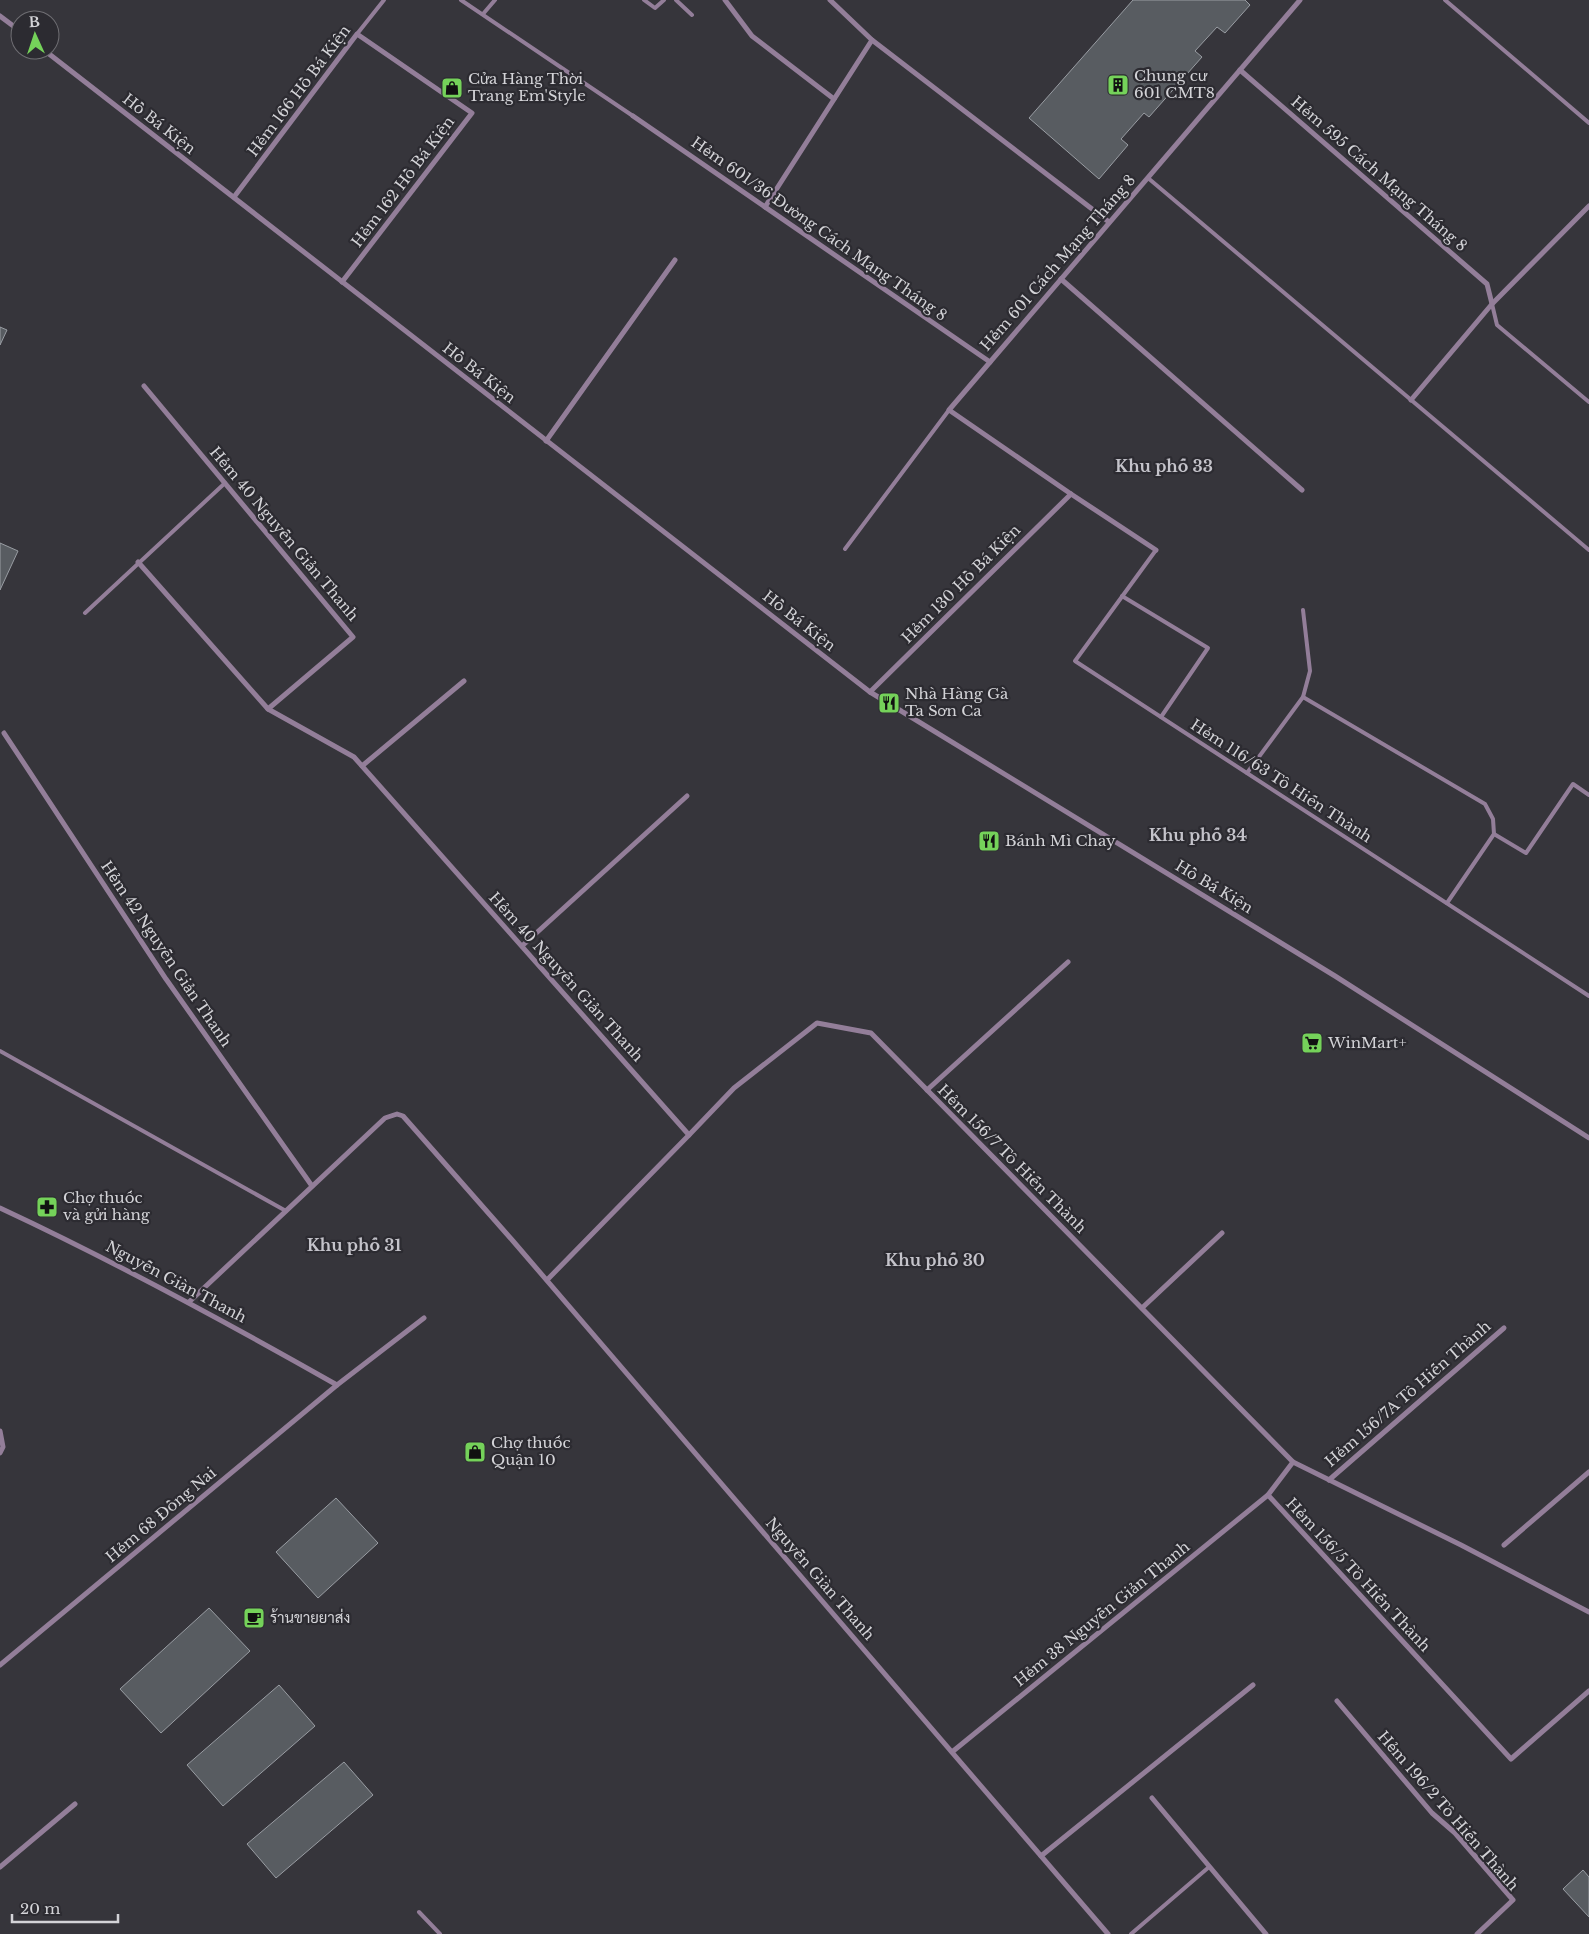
<svg xmlns="http://www.w3.org/2000/svg" width="1589" height="1934" font-family="'Libre Baskerville',Sarabun,serif">
<rect width="100%" height="100%" fill="#36353b"/>
<g fill="#585c61" stroke="#999da3">
<polygon points="1133,0 1245,0 1250,5 1225,33 1217,27 1195,51 1202,57 1149,117 1144,113 1121,139 1128,145 1099,179 1029,118"/>
<polygon points="0,327 7,330 0,345"/>
<polygon points="0,543 18,551 0,590"/>
<polygon points="336,1498 378,1543 318,1598 276,1552"/>
<polygon points="209,1608 250,1651 161,1733 120,1689"/>
<polygon points="279,1685 315,1726 223,1806 187,1765"/>
<polygon points="344,1762 373,1795 276,1878 247,1844"/>
<polygon points="1583,1870 1589,1877 1589,1917 1563,1889"/>
</g>
<g fill="none" stroke-linecap="round" stroke-linejoin="round">
<g stroke="#937e99" stroke-width="4">
<polyline points="461,0 633,116"/>
<polyline points="644,0 655,8 664,0"/>
<polyline points="676,0 692,15"/>
<polyline points="1445,0 1589,123"/>
<polyline points="483,14 495,0"/>
<polyline points="357,34 384,0"/>
<polyline points="1148,178 1589,550"/>
<polyline points="1492,304 1497,325 1589,402"/>
<polyline points="845,549 949,410"/>
<polyline points="1156,550 1075,661 1589,996"/>
<polyline points="1122,596 1208,648 1161,717"/>
<polyline points="85,613 225,483"/>
<polyline points="1303,697 1485,804 1493,819 1494,834"/>
<polyline points="1247,773 1303,697 1310,671 1303,610"/>
<polyline points="1447,903 1494,834 1526,853 1573,784 1589,795"/>
<polyline points="0,1051 286,1211"/>
<polyline points="419,1912 440,1934"/>
<polyline points="1131,1934 1209,1867"/>
</g>
<g stroke="#937e99" stroke-width="5">
<polyline points="725,0 752,36 834,99"/>
<polyline points="830,0 872,40 1109,222"/>
<polyline points="0,16 20,31"/>
<polyline points="44,50 870,692 1335,976 1589,1138"/>
<polyline points="1240,70 1487,284 1492,304"/>
<polyline points="633,116 990,362"/>
<polyline points="234,197 357,34 472,113 342,282"/>
<polyline points="765,207 872,40"/>
<polyline points="1061,279 1302,490"/>
<polyline points="144,386 353,637 268,709"/>
<polyline points="1411,400 1492,304 1589,206"/>
<polyline points="546,441 675,260"/>
<polyline points="1156,550 1071,494 949,410 1300,0"/>
<polyline points="138,562 268,709 354,757 689,1135 547,1280"/>
<polyline points="870,692 1071,494"/>
<polyline points="4,733 166,979 312,1186"/>
<polyline points="362,766 464,681"/>
<polyline points="522,946 687,796"/>
<polyline points="927,1090 1068,962"/>
<polyline points="689,1135 734,1088 817,1023 871,1033 1293,1462"/>
<path d="M 0,1208 C 116,1262 226,1322 337,1385"/>
<polyline points="189,1302 385,1118 397,1114 403,1116 513,1241 1108,1934"/>
<polyline points="1142,1308 1222,1233"/>
<polyline points="0,1431 3,1447 0,1453"/>
<polyline points="1329,1480 1504,1328"/>
<polyline points="1504,1545 1589,1472"/>
<polyline points="1589,1612 1461,1545 1293,1462 1268,1495 1511,1759 1589,1691"/>
<polyline points="0,1665 337,1385 424,1318"/>
<polyline points="1337,1701 1432,1813 1455,1833 1513,1900 1477,1934"/>
<polyline points="952,1752 1268,1495"/>
<polyline points="1152,1798 1266,1934"/>
<polyline points="1041,1856 1253,1685"/>
<polyline points="0,1867 75,1804"/>
</g>
</g>
<defs>
<g id="building-square" transform="scale(1.125)"><rect x="-9" y="-9" width="18" height="18" rx="4" fill="#75d25a" stroke="#2c2b31"/><path d="M-4-6H4V6H1V3H-1V6H-4ZM-2.5-4.3h1.7v1.8h-1.7ZM.8-4.3h1.7v1.8H.8ZM-2.5-1h1.7V.8h-1.7ZM.8-1h1.7V.8H.8Z" fill="#111"/></g>
<g id="shop-square" transform="scale(1.125)"><rect x="-9" y="-9" width="18" height="18" rx="4" fill="#75d25a" stroke="#2c2b31"/><path d="M-5-2.5h2.3a2.7 3.5 0 0 1 5.4 0H5L5.5 6h-11ZM-1.5-2.5h3a1.5 2.3 0 0 0-3 0Z" fill="#111"/></g>
<g id="restaurant-square" transform="scale(1.125)"><rect x="-9" y="-9" width="18" height="18" rx="4" fill="#75d25a" stroke="#2c2b31"/><path d="M-5-6h1v4h1v-4h1v4h1v-4h1v5L-1.5 .5V6h-2V.5L-5-1ZM5-6V6H3V1.5H1.5Q1.5-4 5-6Z" fill="#111"/></g>
<g id="supermarket-square" transform="scale(1.125)"><rect x="-9" y="-9" width="18" height="18" rx="4" fill="#75d25a" stroke="#2c2b31"/><path d="M-6-5.5h2.5l.6 2H6L4.5 2H-2.5L-4.4-4H-6ZM-1.5 3.2a1.3 1.3 0 1 0 .1 0ZM3 3.2a1.3 1.3 0 1 0 .1 0Z" fill="#111"/></g>
<g id="pharmacy-square" transform="scale(1.125)"><rect x="-9" y="-9" width="18" height="18" rx="4" fill="#75d25a" stroke="#2c2b31"/><path d="M-2-6h4v4h4v4h-4v4h-4v-4h-4v-4h4Z" fill="#111"/></g>
<g id="cafe-square" transform="scale(1.125)"><rect x="-9" y="-9" width="18" height="18" rx="4" fill="#75d25a" stroke="#2c2b31"/><path d="M-5.5-4.5H6V0H3Q3 3.5 0 3.5H-2.5Q-5.5 3.5-5.5 0ZM3-3.2v2h1.7v-2ZM-6 4.5H4V6H-6Z" fill="#111"/></g>
</defs>
<g fill-rule="evenodd">
<use href="#building-square" x="1118" y="85"/>
<use href="#shop-square" x="452" y="88"/>
<use href="#restaurant-square" x="889" y="703"/>
<use href="#restaurant-square" x="989" y="841"/>
<use href="#supermarket-square" x="1312" y="1043"/>
<use href="#pharmacy-square" x="47" y="1207"/>
<use href="#shop-square" x="475" y="1452"/>
<use href="#cafe-square" x="254" y="1618"/>
</g>
<g text-anchor="middle" stroke-width="4.5" stroke-linejoin="round" paint-order="stroke">
<g font-size="15" fill="#d3d3d7" stroke="#2c2b31" text-anchor="start">
<text x="1134" y="81">Chung cư<tspan x="1134" dy="17">601 CMT8</tspan></text>
<text x="468" y="84">Cửa Hàng Thời<tspan x="468" dy="17">Trang Em'Style</tspan></text>
<text x="905" y="699">Nhà Hàng Gà<tspan x="905" dy="17">Ta Sơn Ca</tspan></text>
<text x="1005" y="846">Bánh Mì Chay</text>
<text x="1328" y="1048">WinMart+</text>
<text x="63" y="1203">Chợ thuốc<tspan x="63" dy="17">và gửi hàng</tspan></text>
<text x="491" y="1448">Chợ thuốc<tspan x="491" dy="17">Quận 10</tspan></text>
<text x="270" y="1623">ร้านขายยาส่ง</text>
</g>
<g font-size="15" fill="#d3d3d7" stroke="#2c2b31">
<text transform="translate(299 91) rotate(-53)" y="5">Hẻm 166 Hồ Bá Kiện</text>
<text transform="translate(159 124) rotate(38)" y="5">Hồ Bá Kiện</text>
<text transform="translate(1379 174) rotate(41)" y="5">Hẻm 595 Cách Mạng Tháng 8</text>
<text transform="translate(403 182) rotate(-53)" y="5">Hẻm 162 Hồ Bá Kiện</text>
<text transform="translate(819 229) rotate(35)" y="5">Hẻm 601/36 Đường Cách Mạng Tháng 8</text>
<text transform="translate(1058 263) rotate(-49)" y="5">Hẻm 601 Cách Mạng Tháng 8</text>
<text transform="translate(479 373) rotate(38)" y="5">Hồ Bá Kiện</text>
<text transform="translate(284 534) rotate(50)" y="5">Hẻm 40 Nguyễn Giản Thanh</text>
<text transform="translate(961 584) rotate(-45)" y="5">Hẻm 130 Hồ Bá Kiện</text>
<text transform="translate(799 621) rotate(38)" y="5">Hồ Bá Kiện</text>
<text transform="translate(1281 781) rotate(33)" y="5">Hẻm 116/63 Tô Hiến Thành</text>
<text transform="translate(1214 887) rotate(31)" y="5">Hồ Bá Kiện</text>
<text transform="translate(166 954) rotate(56)" y="5">Hẻm 42 Nguyễn Giản Thanh</text>
<text transform="translate(566 977) rotate(48)" y="5">Hẻm 40 Nguyễn Giản Thanh</text>
<text transform="translate(1012 1159) rotate(45)" y="5">Hẻm 156/7 Tô Hiến Thành</text>
<text transform="translate(176 1282) rotate(28)" y="5">Nguyễn Giàn Thanh</text>
<text transform="translate(1408 1394) rotate(-41)" y="5">Hẻm 156/7A Tô Hiến Thành</text>
<text transform="translate(161 1515) rotate(-40)" y="5">Hẻm 68 Đồng Nai</text>
<text transform="translate(1358 1575) rotate(47)" y="5">Hẻm 156/5 Tô Hiến Thành</text>
<text transform="translate(820 1579) rotate(49)" y="5">Nguyễn Giàn Thanh</text>
<text transform="translate(1102 1614) rotate(-39)" y="5">Hẻm 38 Nguyễn Giản Thanh</text>
<text transform="translate(1448 1811) rotate(49)" y="5">Hẻm 196/2 Tô Hiến Thành</text>
</g>
<g font-size="16" font-weight="bold" fill="#c4c3ca" stroke="#2c2b31">
<text x="1164" y="472">Khu phố 33</text>
<text x="1198" y="841">Khu phố 34</text>
<text x="354" y="1251">Khu phố 31</text>
<text x="935" y="1266">Khu phố 30</text>
</g>
</g>
<g transform="translate(35 35) rotate(357)"><circle r="24" fill="#2c2b31" stroke="#6f6e73"/>
<path d="M0-4L9 19L0 12L-9 19Z" fill="#75d25a"/>
<text y="-8" font-size="14" font-weight="bold" text-anchor="middle" fill="#d3d3d7">B</text>
</g>
<path d="M12 1914v8h106v-8" fill="none" stroke="#d3d3d7" stroke-width="2.5"/>
<text x="20" y="1914" font-size="15" fill="#d3d3d7" stroke="#2c2b31" stroke-width="4" paint-order="stroke">20 m</text>
</svg>
